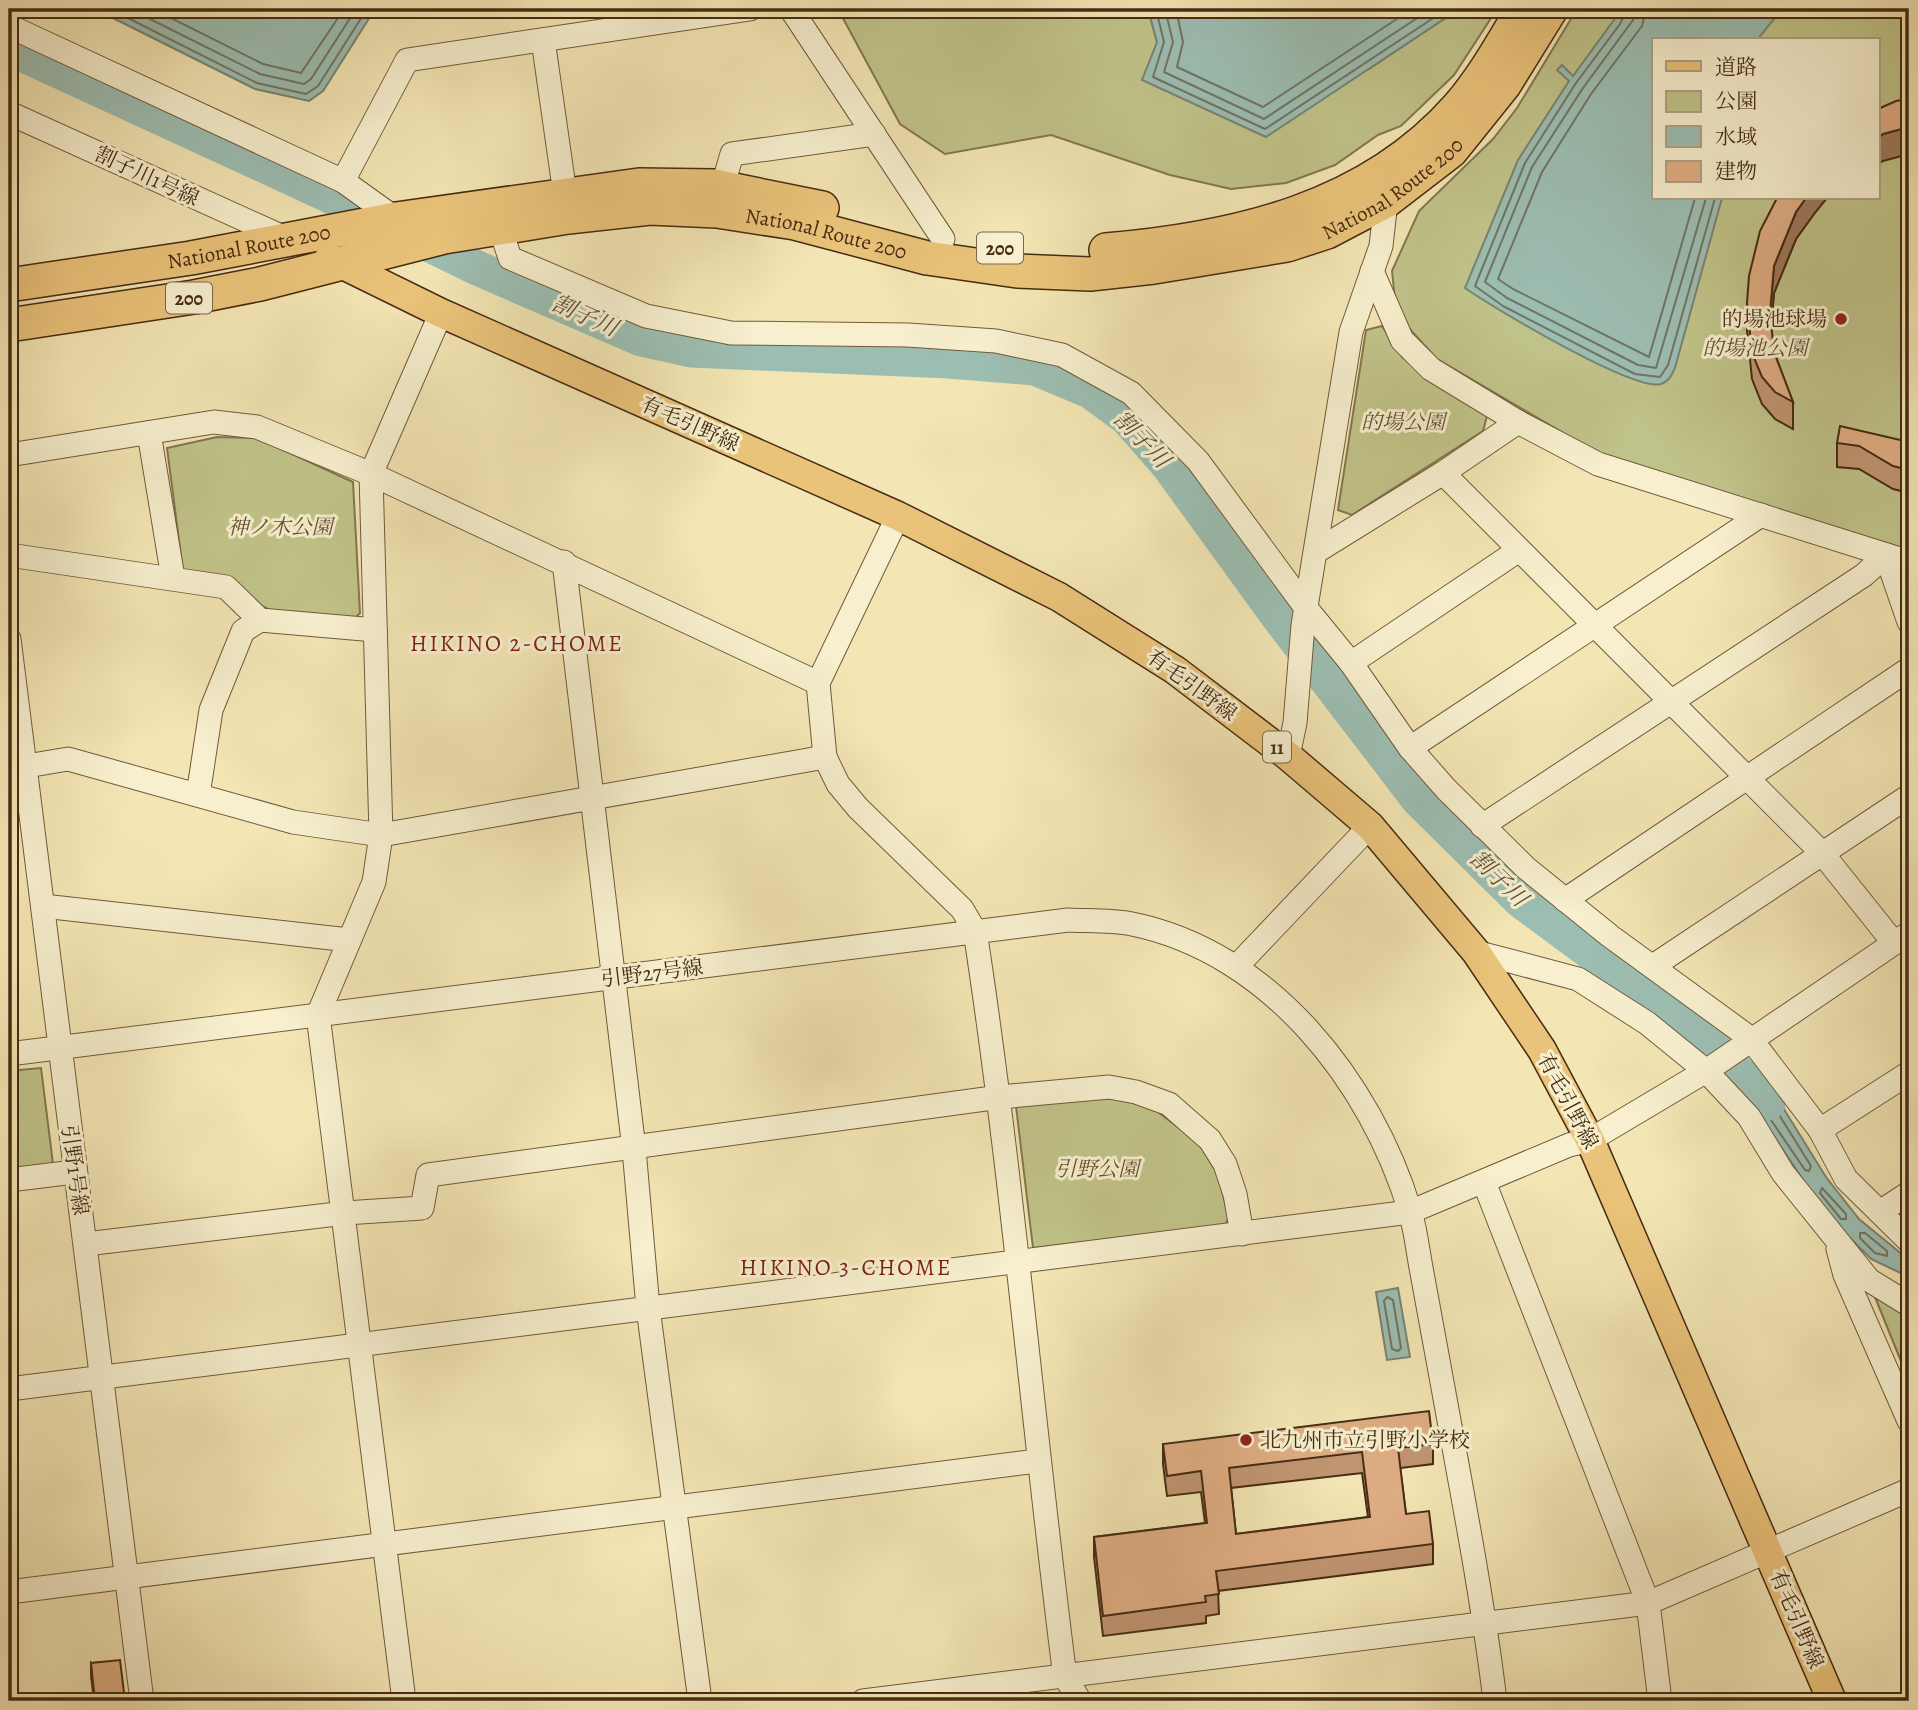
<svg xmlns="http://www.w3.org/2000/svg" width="1918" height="1710" font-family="Alegreya,'Noto Serif JP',serif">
<rect width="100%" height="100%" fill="#f3e6b4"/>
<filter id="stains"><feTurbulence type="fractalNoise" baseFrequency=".00286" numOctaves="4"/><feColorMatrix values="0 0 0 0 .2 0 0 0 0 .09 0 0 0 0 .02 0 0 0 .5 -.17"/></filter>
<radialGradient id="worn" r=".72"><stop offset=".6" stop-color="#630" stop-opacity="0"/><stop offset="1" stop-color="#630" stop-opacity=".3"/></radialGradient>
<g fill="#c0c389" stroke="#83774e" stroke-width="2" fill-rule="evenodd">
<polygon points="838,9 1148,9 1157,42 1369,69 1459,9 1497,9 1454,75 1401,126 1378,135 1335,165 1286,183 1231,189 1170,175 1051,135 945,154 900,124"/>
<path d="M 1577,9 L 1909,9 L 1909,555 L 1606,458 L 1437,359 L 1406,325 L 1395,300 L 1392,271 L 1419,211 L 1493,139 L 1517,108 ZM 1654,40 L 1878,40 L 1878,198 L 1654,198 Z"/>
<polygon points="1382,326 1402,357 1446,390 1487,416 1483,431 1352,515 1338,510 1366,330"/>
<polygon points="217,437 257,438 353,482 360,613 353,620 273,611 183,571 167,448"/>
<polygon points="41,1068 53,1164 9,1170 9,1071"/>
<polygon points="1094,1098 1126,1099 1154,1109 1195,1140 1215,1165 1229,1217 1225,1225 1033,1248 1016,1106"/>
<polygon points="1875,1297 1909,1317 1909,1381"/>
</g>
<g fill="#9cbeb2" stroke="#7a8372" stroke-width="2">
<polygon points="95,9 375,9 323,91 309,101 255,89"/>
<polygon points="1148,9 1459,9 1266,137 1142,80 1157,42"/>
<path d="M 1622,9 L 1782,9 L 1757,40 L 1654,40 L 1654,198 L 1722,198 L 1675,368 C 1672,374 1669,382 1661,384 C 1634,392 1492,307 1465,288 L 1518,160 L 1569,81 L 1557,70 L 1562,65 L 1573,76 Z"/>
<polygon points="1746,1063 1782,1106 1826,1177 1859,1219 1909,1260 1909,1277 1871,1259 1826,1214 1755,1108 1724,1075"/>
<polygon points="1398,1288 1410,1357 1387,1360 1376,1292"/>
</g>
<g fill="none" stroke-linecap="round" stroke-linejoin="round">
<g stroke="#717462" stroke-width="2">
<polyline points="110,9 257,83 306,94 318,86 367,9"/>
<polyline points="130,9 260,74 304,84 311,79 356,9"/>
<polyline points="153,9 263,64 301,73 344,9"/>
<polyline points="1156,9 1164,42 1153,77 1265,129 1447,9"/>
<polyline points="1165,9 1173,42 1164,72 1264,119 1431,9"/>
<polyline points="1176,9 1183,42 1177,67 1263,107 1412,9"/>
<polyline points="1627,9 1620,24 1576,83 1525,163 1475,286 1503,306 1635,374 1660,377 1668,365 1715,198"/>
<polyline points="1636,9 1633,20 1583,88 1532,167 1485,282 1507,298 1638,365 1656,368 1706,198"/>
<polyline points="1646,9 1642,26 1591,94 1542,172 1498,279 1513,289 1649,357 1695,198"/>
<polygon points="1743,1073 1776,1110 1811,1166 1809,1171 1805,1170 1760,1104 1738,1080"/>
<polygon points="1822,1188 1846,1214 1846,1219 1841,1219 1820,1193"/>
<polygon points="1860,1233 1865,1233 1887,1251 1887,1256 1875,1253 1860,1238"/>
<polygon points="1387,1297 1393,1300 1401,1348 1398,1351 1392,1349 1384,1301"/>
</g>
<polyline stroke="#9cbeb2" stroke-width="35" points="9,48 326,194 475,267 641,339 691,350 949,361 1035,368 1090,391 1127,418 1168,465 1277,615 1418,799 1521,901 1701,1034 1768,1103"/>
<g stroke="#715a3b" stroke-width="25">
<g id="minor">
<polyline points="791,9 943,239"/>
<polyline points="9,26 343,181 396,219"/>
<polyline points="543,40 565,194"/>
<polyline points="9,113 285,238"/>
<polyline points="343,181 407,60 750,9"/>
<polyline points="722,188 732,154 874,134"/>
<polyline points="500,228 510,258 646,316 731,333 908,335 996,341 1062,355 1131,393 1198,461 1306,608 1351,663 1410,748 1446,789 1526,868 1610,936 1750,1038 1820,1130 1846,1179 1909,1241"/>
<polyline points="1372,271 1402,340 1431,369 1518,422 1598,464 1909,562"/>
<polyline points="149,433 173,578"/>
<polyline points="9,455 214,422 257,427 371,474 818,683"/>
<polyline points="1443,473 1822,853 1894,943"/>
<path d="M 898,516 L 818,683 L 825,757 L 838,784 L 858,808 L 962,909 L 975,931 C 1013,1179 1033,1428 1065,1677 L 1080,1701"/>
<polyline points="1317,551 1443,473 1518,422"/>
<polyline points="9,555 226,587 260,620 375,630"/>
<polyline points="564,562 634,1149 648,1308 700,1701"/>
<polyline points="9,639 142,1701"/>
<polyline points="1351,663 1519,550"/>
<polyline points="1410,748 1761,515"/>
<polyline points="1288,756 1295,723 1303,625 1351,332 1381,246 1386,201 1381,194"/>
<polyline points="9,769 68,759 293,822 381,835 825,757"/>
<polyline points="198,795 211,710 243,631 260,620"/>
<polyline points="1482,826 1864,575 1886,555 1909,622"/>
<polyline points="1565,900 1909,669"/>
<polyline points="43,906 349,940"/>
<polyline points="1476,952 1578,979 1647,1023 1706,1071 1749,1117 1783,1173 1869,1280 1908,1304"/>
<polyline points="1653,966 1909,796"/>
<polyline points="1236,967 1370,826"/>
<path d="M 9,1054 L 1068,920 C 1089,921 1112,920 1132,924 C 1270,952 1371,1082 1410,1211 C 1416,1231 1418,1253 1422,1273 C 1430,1317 1438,1360 1446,1404 C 1464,1503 1483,1601 1495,1701"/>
<polyline points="1820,1130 1909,1073"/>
<polyline points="9,1180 74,1172"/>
<polyline points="1484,1182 1648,1603 1660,1701"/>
<polyline points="1880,1212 1909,1193"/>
<polyline points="86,1244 345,1213 422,1208 428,1175 1000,1097 1109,1087 1136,1092 1169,1104 1210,1140 1225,1164 1235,1194 1242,1234"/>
<polyline points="1838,1249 1845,1275 1909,1421"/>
<polyline points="9,1389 1410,1212 1569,1145 1590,1140 1706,1071 1909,933"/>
<polyline points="9,1592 1037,1461"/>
<polyline points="404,1701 318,1015 374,882 381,835 371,474 441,313"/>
<polyline points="863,1701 1648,1603 1909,1490"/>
</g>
</g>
<g stroke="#462b13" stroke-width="31">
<polyline id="major" points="329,258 441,313 898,516 1059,597 1175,670 1288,756 1370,826 1476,952 1542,1050 1590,1140 1832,1701"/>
</g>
<g stroke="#462b13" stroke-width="36">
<g id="highway">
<path d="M 1106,250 C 1236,239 1368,209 1458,107 C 1484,77 1503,42 1523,9"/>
<path id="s1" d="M 9,285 L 191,258 L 396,219 L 639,185 L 714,186 L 822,208"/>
<path id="s2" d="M 9,325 L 194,297 L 260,284 L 444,237 L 568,217 L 650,208 L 717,211 L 795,223 L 927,258 L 1017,271 L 1090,274 L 1154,267 L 1287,245 L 1327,232 L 1386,201 L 1451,151 L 1504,85 L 1551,9"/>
</g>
</g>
<use href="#minor" stroke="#f7efce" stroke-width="23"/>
<use href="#major" stroke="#eac37a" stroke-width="28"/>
<use href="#highway" stroke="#eac37a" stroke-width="33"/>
</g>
<g fill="#c09571" stroke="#462b13" stroke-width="2" fill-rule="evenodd">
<polygon points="1814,214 1796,239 1774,293 1771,325 1774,352 1793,402 1793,429 1775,419 1762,404 1752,379 1747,330 1747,303"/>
<polygon points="1909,442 1909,493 1893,489 1859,469 1837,467 1837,443"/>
<path d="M 1163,1444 L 1433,1444 L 1433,1464 L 1400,1468 L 1406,1514 L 1433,1544 L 1433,1564 L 1218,1591 L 1219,1614 L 1206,1616 L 1206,1623 L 1103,1636 L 1094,1557 L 1094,1537 L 1205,1523 L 1201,1492 L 1167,1496 L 1163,1464 ZM 1362,1473 L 1368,1517 L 1236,1534 L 1231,1488 Z"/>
<polygon points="91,1663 125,1701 94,1701 91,1676"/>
</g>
<g fill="#9c795c" stroke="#462b13" stroke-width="2">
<polygon points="1909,127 1909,154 1883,161 1878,164 1878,138 1883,134"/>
<polygon points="1806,198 1827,198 1814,214 1796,239 1774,293 1770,340 1770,313 1774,266 1796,212"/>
</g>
<g fill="#dfad83" stroke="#462b13" stroke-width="2" fill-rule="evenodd">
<polygon points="1909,99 1909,127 1883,134 1878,138 1878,109 1896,101"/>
<polygon points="1777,198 1806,198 1796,212 1774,266 1770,313 1774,352 1793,402 1775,392 1762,377 1752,353 1747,303 1749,276 1760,231"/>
<polygon points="1840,426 1909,442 1909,470 1893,466 1859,446 1837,443"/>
<path d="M 1429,1411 L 1433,1444 L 1398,1448 L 1406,1514 L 1429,1511 L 1433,1544 L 1216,1571 L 1219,1594 L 1205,1596 L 1206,1602 L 1103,1616 L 1094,1537 L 1207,1523 L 1201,1471 L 1167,1476 L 1163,1444 ZM 1362,1452 L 1370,1517 L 1236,1534 L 1229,1468 Z"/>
<polygon points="120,1660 125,1701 95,1701 91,1663"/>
</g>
<g fill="#8f2418" stroke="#f7efce" stroke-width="2.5">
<circle cx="1841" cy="319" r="7"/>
<circle cx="1246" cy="1440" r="7"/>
</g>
<g text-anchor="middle" stroke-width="6" stroke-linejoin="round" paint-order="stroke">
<g fill="#f7efce" stroke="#7b664b" stroke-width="2">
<rect x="977" y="232.5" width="46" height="31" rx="5"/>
<rect x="166" y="282.5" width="46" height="31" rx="5"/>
<rect x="1263" y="731.5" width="28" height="31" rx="5"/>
</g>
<g font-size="19" font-weight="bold" fill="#462b13">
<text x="1000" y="255">200</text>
<text x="189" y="305">200</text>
<text x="1277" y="754">11</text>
</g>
<g font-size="21" fill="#462b13" stroke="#f7efce">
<text transform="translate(147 176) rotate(25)" y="7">割子川1号線</text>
<text dy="7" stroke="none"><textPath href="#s2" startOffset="1419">National Route 200</textPath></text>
<text dy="7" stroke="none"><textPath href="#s2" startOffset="831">National Route 200</textPath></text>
<text dy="7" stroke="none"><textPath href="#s1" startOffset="243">National Route 200</textPath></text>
<text transform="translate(690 424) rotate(24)" y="7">有毛引野線</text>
<text transform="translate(1192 685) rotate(36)" y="7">有毛引野線</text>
<text transform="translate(652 973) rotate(-7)" y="7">引野27号線</text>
<text transform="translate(1568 1101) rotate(62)" y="7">有毛引野線</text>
<text transform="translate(75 1170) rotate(82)" y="7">引野1号線</text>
<text transform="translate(1797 1619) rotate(67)" y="7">有毛引野線</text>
</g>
<g font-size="21" fill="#462b13" stroke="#f7efce" text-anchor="end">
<text x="1827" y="326">的場池球場</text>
<text x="1260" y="1447" text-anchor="start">北九州市立引野小学校</text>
</g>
<g font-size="21" font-style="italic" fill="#645130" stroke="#f7efce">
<text x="1755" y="355">的場池公園</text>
<text x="1403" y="429">的場公園</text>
<text x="280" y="534">神ノ木公園</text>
<text x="1097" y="1176">引野公園</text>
</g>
<g font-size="23" font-style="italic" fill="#5c503b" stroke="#f7efce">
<text transform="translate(585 315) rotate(24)" y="8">割子川</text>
<text transform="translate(1142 439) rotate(46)" y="8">割子川</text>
<text transform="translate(1499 878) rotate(44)" y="8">割子川</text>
</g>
<g font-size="23" letter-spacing="2" fill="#7a1f14" stroke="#f7efce">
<text x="517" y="651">HIKINO 2-CHOME</text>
<text x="846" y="1275">HIKINO 3-CHOME</text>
</g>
</g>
<rect width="1918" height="1710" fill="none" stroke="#f3e6b4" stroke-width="35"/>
<rect x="10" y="10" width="1897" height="1689" fill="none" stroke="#462b13" stroke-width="3.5"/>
<rect x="18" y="18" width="1883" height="1675" fill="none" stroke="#462b13" stroke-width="2"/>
<rect x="1652" y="38" width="228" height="161" fill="#f7efce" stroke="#b0a183" stroke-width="2"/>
<rect x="1666" y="61" width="35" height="10" fill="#eac37a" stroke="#b0a183" stroke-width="2"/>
<text x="1715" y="74" font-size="21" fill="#462b13">道路</text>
<rect x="1666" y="91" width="35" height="21" fill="#c0c389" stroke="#b0a183" stroke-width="2"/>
<text x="1715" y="108" font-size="21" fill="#462b13">公園</text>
<rect x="1666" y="126" width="35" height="21" fill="#9cbeb2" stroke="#b0a183" stroke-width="2"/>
<text x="1715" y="144" font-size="21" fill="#462b13">水域</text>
<rect x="1666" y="161" width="35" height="21" fill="#dfad83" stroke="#b0a183" stroke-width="2"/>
<text x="1715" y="178" font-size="21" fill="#462b13">建物</text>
<rect width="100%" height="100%" filter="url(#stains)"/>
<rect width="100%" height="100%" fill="url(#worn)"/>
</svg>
